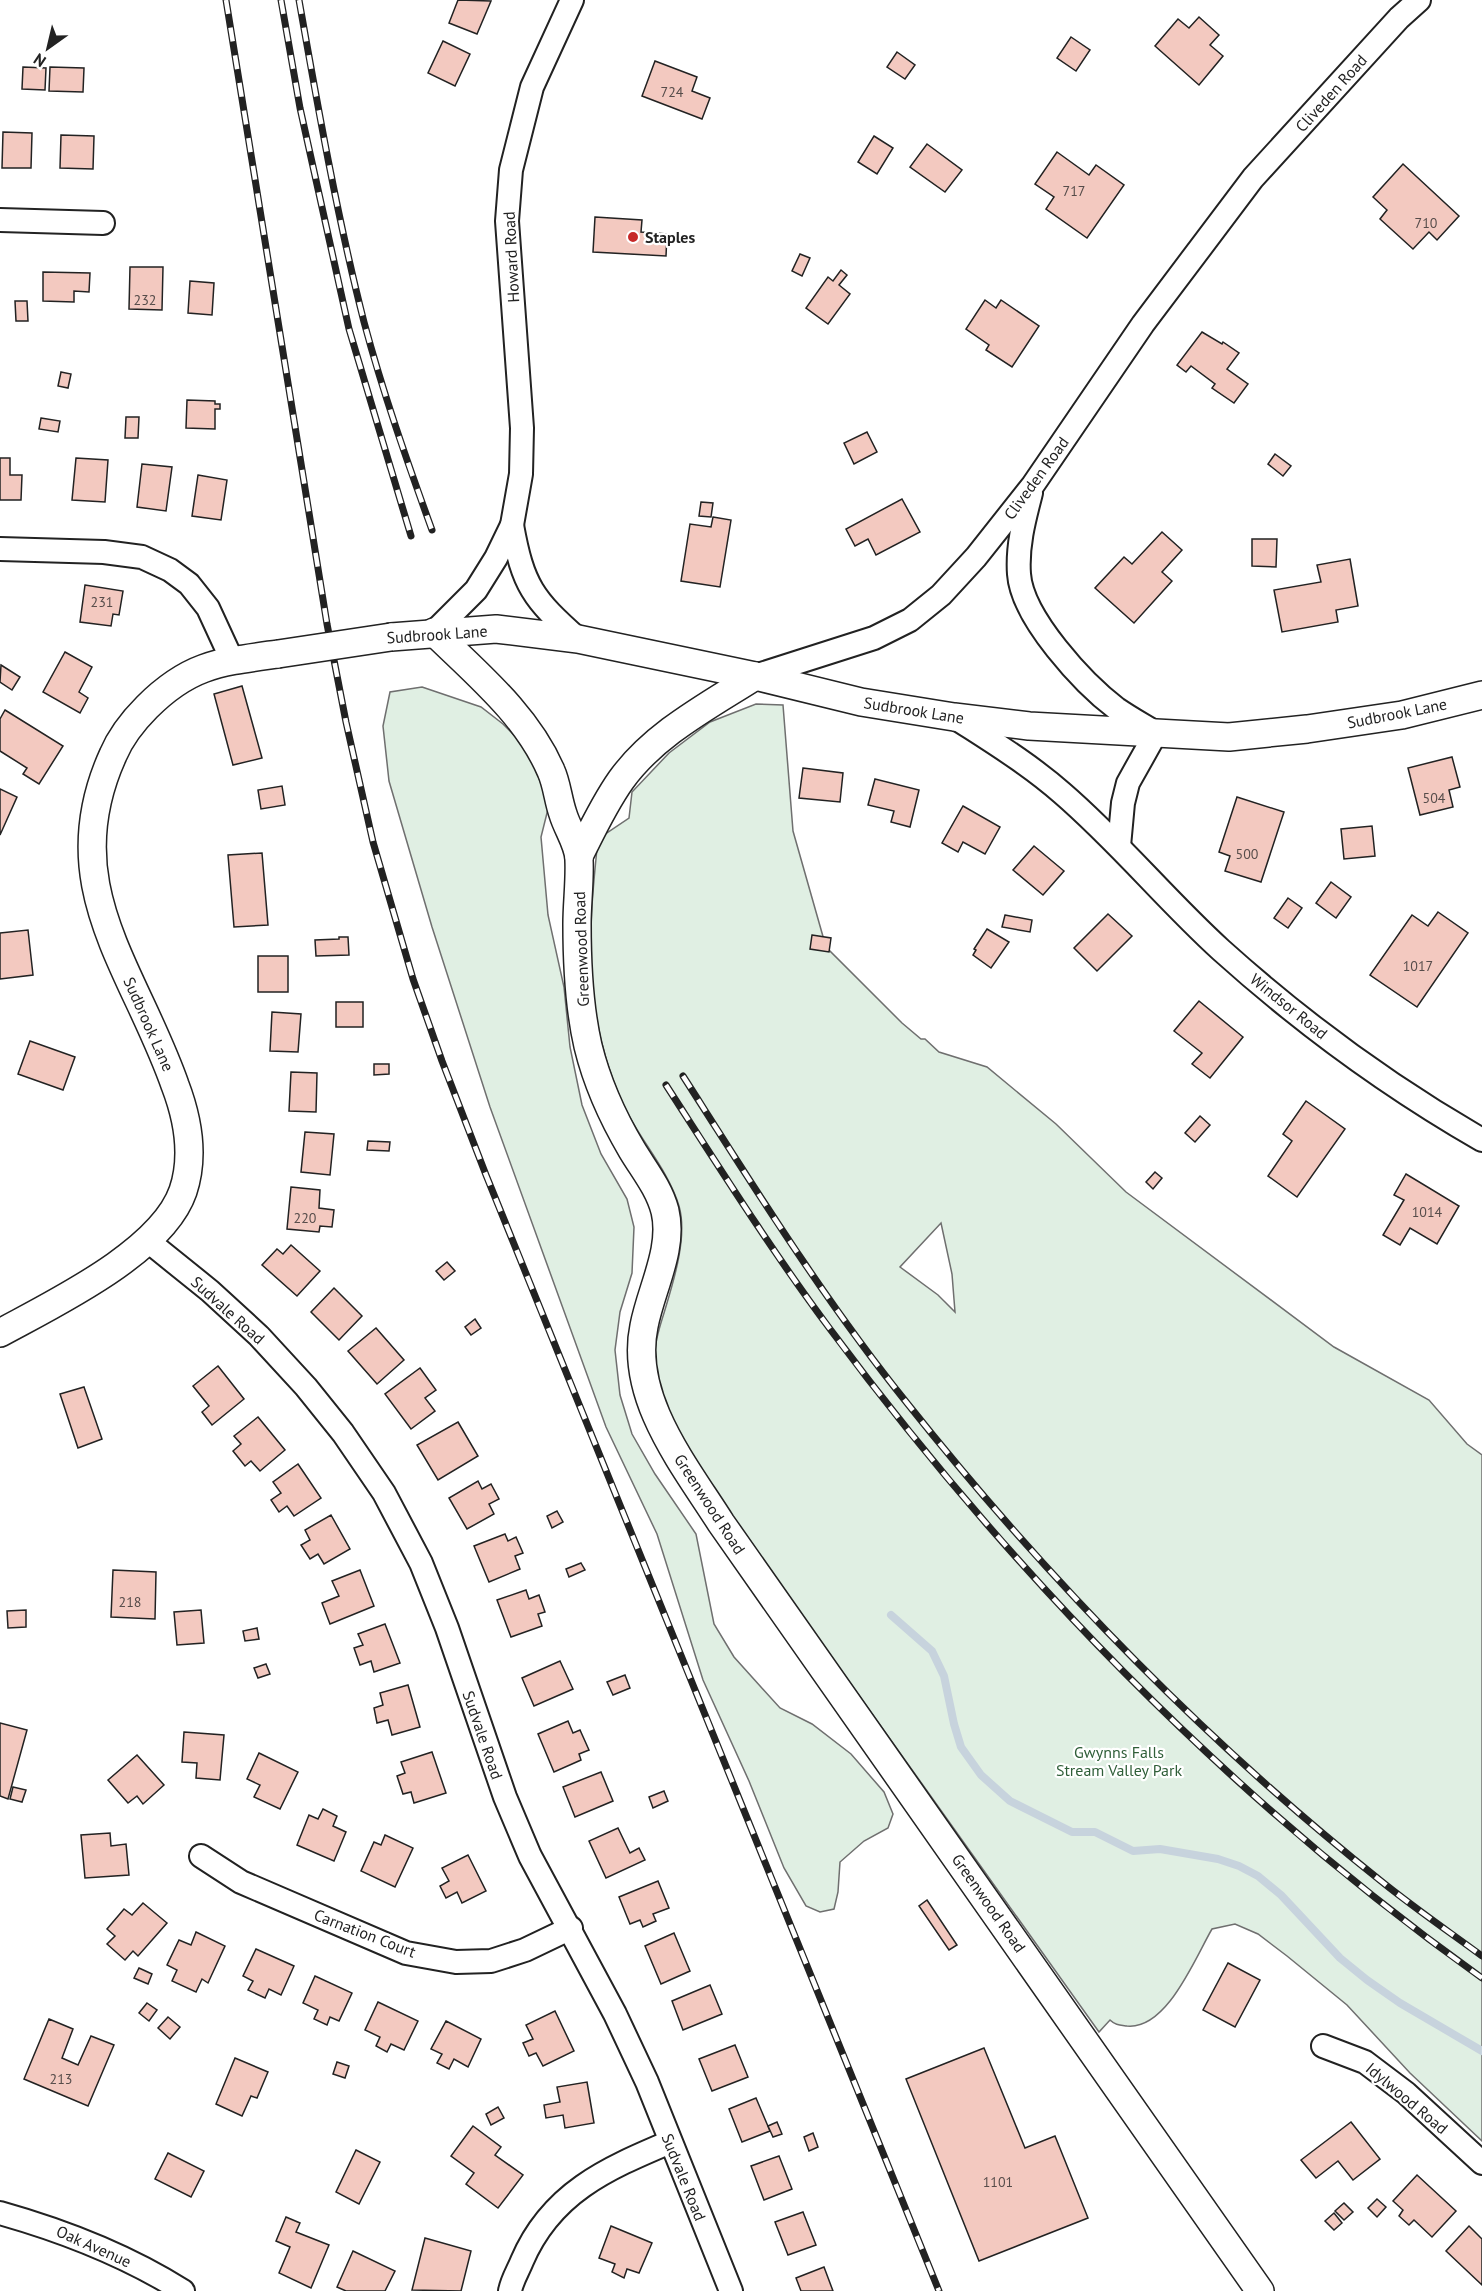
<svg xmlns="http://www.w3.org/2000/svg" width="1482" height="2291" font-family="'PT Sans',sans-serif">
<rect width="100%" height="100%" fill="#fff"/>
<g fill="#e0efe3" stroke="#6f6f6f" stroke-width="1.5" fill-rule="evenodd">
<polygon points="422,687 481,707 503,724 528,749 549,805 541,837 548,915 564,987 570,1047 582,1105 601,1154 627,1199 634,1227 632,1273 620,1312 615,1350 620,1395 632,1434 655,1474 696,1534 714,1624 734,1657 780,1708 812,1724 851,1754 884,1792 893,1814 888,1828 864,1841 840,1862 838,1892 834,1909 820,1912 806,1906 784,1868 749,1781 703,1680 657,1534 606,1427 490,1107 432,927 389,781 383,726 390,692"/>
<path d="M 756,704 L 783,705 L 793,831 L 826,947 L 902,1023 L 921,1039 L 925,1039 L 939,1052 L 987,1067 L 1056,1124 L 1126,1192 L 1334,1347 L 1429,1400 L 1467,1444 L 1482,1455 L 1482,2141 L 1410,2073 L 1347,2005 L 1287,1956 L 1258,1934 L 1235,1924 L 1212,1929 C 1195,1958 1167,2030 1127,2026 C 1120,2025 1115,2025 1110,2020 L 1099,2032 L 731,1516 C 703,1473 654,1407 655,1353 C 655,1340 660,1326 664,1313 C 673,1283 688,1237 679,1206 C 668,1169 638,1138 622,1102 C 582,1012 588,934 598,839 L 629,818 L 632,792 L 669,753 L 710,722 ZM 941,1223 L 952,1274 L 955,1312 L 938,1295 L 900,1267 Z"/>
</g>
<g fill="none" stroke-linecap="round" stroke-linejoin="round">
<polyline stroke="#c7d3dd" stroke-width="8" points="891,1615 932,1651 944,1676 954,1724 961,1747 981,1775 1010,1801 1072,1832 1095,1832 1133,1851 1160,1849 1218,1859 1239,1866 1258,1876 1281,1895 1340,1958 1367,1980 1400,2003 1482,2051"/>
</g>
<g fill="#f3c9c0" stroke="#222" stroke-width="1.5">
<polygon points="458,0 491,1 477,34 449,23"/>
<polygon points="1199,17 1219,35 1210,45 1223,56 1199,85 1155,46 1178,19 1189,28"/>
<polygon points="1071,37 1090,50 1076,71 1057,58"/>
<polygon points="443,41 470,54 455,86 428,73"/>
<polygon points="897,52 915,65 905,79 887,67"/>
<polygon points="655,61 697,77 692,91 710,98 702,119 642,96"/>
<polygon points="23,67 46,68 45,90 22,89"/>
<polygon points="50,67 84,68 83,92 49,91"/>
<polygon points="3,132 32,133 31,168 2,168"/>
<polygon points="61,135 94,136 93,169 60,168"/>
<polygon points="874,136 893,148 877,174 858,162"/>
<polygon points="927,144 962,170 945,192 910,167"/>
<polygon points="1057,152 1089,175 1096,165 1124,185 1087,238 1046,209 1054,197 1035,184"/>
<polygon points="1403,164 1459,216 1437,240 1429,232 1413,249 1380,219 1387,210 1373,197"/>
<polygon points="595,217 642,220 641,232 667,234 666,256 593,252"/>
<polygon points="800,254 810,258 802,276 792,271"/>
<polygon points="130,267 163,267 162,310 129,309"/>
<polygon points="841,270 847,275 839,285 850,294 828,324 806,308 828,277 833,281"/>
<polygon points="43,272 90,273 89,292 74,291 74,302 43,301"/>
<polygon points="190,281 214,283 212,315 188,313"/>
<polygon points="985,300 996,308 1001,300 1039,326 1012,367 986,350 989,345 966,329"/>
<polygon points="15,301 27,301 28,321 16,321"/>
<polygon points="1202,332 1222,344 1223,342 1239,353 1227,369 1248,384 1234,403 1212,388 1215,384 1191,366 1186,372 1177,365"/>
<polygon points="61,372 71,374 68,388 58,386"/>
<polygon points="187,400 215,401 215,404 220,404 220,409 215,409 215,429 186,428"/>
<polygon points="126,417 139,417 138,438 125,438"/>
<polygon points="41,418 60,421 58,432 39,429"/>
<polygon points="867,432 877,452 854,464 844,443"/>
<polygon points="1275,454 1291,466 1283,476 1268,464"/>
<polygon points="0,458 10,458 10,475 22,475 21,500 0,500"/>
<polygon points="76,458 108,460 105,502 72,500"/>
<polygon points="142,464 172,467 166,511 137,507"/>
<polygon points="198,475 227,480 221,520 192,516"/>
<polygon points="902,499 920,532 876,555 868,539 855,546 846,529"/>
<polygon points="701,502 713,503 711,517 699,516"/>
<polygon points="713,517 731,520 720,587 681,581 690,524 711,527"/>
<polygon points="1162,532 1182,550 1162,572 1172,581 1134,623 1095,588 1124,557 1132,564"/>
<polygon points="1252,539 1277,539 1276,567 1252,566"/>
<polygon points="1350,559 1358,606 1336,610 1338,622 1282,632 1274,590 1321,582 1317,565"/>
<polygon points="85,585 123,591 119,615 113,614 111,626 80,622"/>
<polygon points="65,652 92,667 79,692 88,698 80,713 43,692"/>
<polygon points="1,665 20,677 12,690 0,682"/>
<polygon points="242,686 262,758 233,765 214,694"/>
<polygon points="5,710 63,746 39,784 23,774 27,768 0,751 0,719"/>
<polygon points="1452,757 1460,787 1449,790 1453,807 1420,815 1408,768"/>
<polygon points="803,768 843,773 840,802 799,798"/>
<polygon points="875,779 919,790 910,827 891,822 894,811 868,805"/>
<polygon points="282,786 285,805 261,809 258,790"/>
<polygon points="0,789 17,797 0,835"/>
<polygon points="1237,797 1284,812 1261,882 1225,871 1230,856 1219,852"/>
<polygon points="963,806 1000,827 985,854 963,842 958,852 942,843"/>
<polygon points="1372,826 1375,856 1344,859 1341,829"/>
<polygon points="1034,846 1064,871 1043,895 1013,870"/>
<polygon points="262,853 268,925 234,927 228,855"/>
<polygon points="1331,882 1351,897 1336,918 1316,903"/>
<polygon points="1288,898 1302,908 1288,928 1274,918"/>
<polygon points="1438,912 1468,933 1417,1007 1370,975 1412,915 1428,926"/>
<polygon points="1108,914 1132,936 1097,971 1074,948"/>
<polygon points="1005,915 1032,920 1030,932 1002,927"/>
<polygon points="987,929 1009,942 991,968 973,955 976,950 974,949"/>
<polygon points="28,930 33,975 0,979 0,933"/>
<polygon points="812,935 831,938 829,952 810,949"/>
<polygon points="339,937 348,937 349,955 316,956 315,940 339,939"/>
<rect x="258" y="956" width="30" height="36"/>
<polygon points="1199,1001 1243,1037 1210,1078 1192,1064 1202,1053 1174,1031"/>
<rect x="336" y="1002" width="27" height="25"/>
<polygon points="272,1012 301,1014 298,1052 270,1051"/>
<polygon points="30,1041 75,1057 63,1090 18,1074"/>
<polygon points="374,1064 389,1064 389,1074 374,1075"/>
<polygon points="291,1072 317,1073 316,1112 289,1111"/>
<polygon points="1306,1101 1345,1129 1297,1197 1268,1176 1292,1141 1283,1134"/>
<polygon points="1200,1116 1210,1125 1195,1142 1185,1133"/>
<polygon points="305,1132 334,1134 330,1175 301,1172"/>
<polygon points="368,1141 390,1142 389,1151 367,1150"/>
<polygon points="1155,1172 1162,1178 1153,1189 1146,1182"/>
<polygon points="1406,1174 1459,1206 1437,1244 1410,1228 1400,1245 1383,1235 1404,1200 1394,1195"/>
<polygon points="291,1187 320,1190 319,1208 334,1210 332,1227 320,1226 319,1232 287,1229"/>
<polygon points="291,1245 320,1271 297,1296 262,1265 277,1249 283,1254"/>
<polygon points="447,1262 455,1271 444,1280 436,1271"/>
<polygon points="334,1288 362,1316 339,1340 311,1312"/>
<polygon points="475,1319 481,1328 471,1335 465,1327"/>
<polygon points="376,1328 404,1360 377,1384 348,1351"/>
<polygon points="218,1366 244,1399 212,1425 202,1412 209,1406 193,1386"/>
<polygon points="420,1368 436,1390 425,1398 435,1411 411,1429 385,1394"/>
<polygon points="84,1387 102,1439 78,1448 60,1394"/>
<polygon points="258,1417 285,1450 260,1471 251,1461 245,1466 233,1451 241,1444 234,1436"/>
<polygon points="458,1422 478,1456 438,1480 417,1445"/>
<polygon points="298,1464 321,1498 294,1516 287,1506 279,1512 271,1500 281,1493 273,1482"/>
<polygon points="478,1481 482,1489 491,1484 499,1499 489,1504 494,1514 467,1529 449,1498"/>
<polygon points="557,1511 563,1522 552,1528 547,1516"/>
<polygon points="331,1515 350,1549 324,1564 318,1554 310,1559 301,1545 310,1540 305,1530"/>
<polygon points="505,1534 508,1541 516,1537 523,1553 515,1556 520,1569 489,1582 474,1546"/>
<polygon points="581,1563 585,1570 569,1577 566,1569"/>
<polygon points="113,1570 156,1572 155,1619 111,1617"/>
<polygon points="360,1570 374,1606 330,1624 322,1603 339,1596 332,1581"/>
<polygon points="526,1590 529,1599 539,1595 545,1612 538,1614 542,1626 511,1637 497,1600"/>
<polygon points="26,1610 26,1627 8,1628 7,1611"/>
<polygon points="201,1610 204,1643 177,1645 174,1612"/>
<polygon points="385,1624 400,1663 374,1672 371,1661 360,1665 354,1648 363,1645 358,1634"/>
<polygon points="257,1628 259,1639 245,1641 243,1631"/>
<polygon points="560,1661 573,1689 534,1706 522,1678"/>
<polygon points="266,1664 270,1674 258,1678 254,1668"/>
<polygon points="625,1675 630,1688 613,1695 607,1682"/>
<polygon points="408,1685 420,1727 392,1735 388,1720 377,1723 374,1708 383,1705 380,1693"/>
<polygon points="568,1721 573,1733 580,1730 589,1750 579,1754 581,1760 554,1772 538,1734"/>
<polygon points="0,1723 27,1730 8,1799 0,1796"/>
<polygon points="184,1732 224,1735 220,1780 196,1778 197,1763 182,1762"/>
<polygon points="432,1752 446,1793 414,1803 411,1792 403,1794 397,1776 405,1773 401,1762"/>
<polygon points="259,1753 298,1772 280,1809 254,1797 260,1785 247,1779"/>
<polygon points="137,1755 164,1785 143,1804 137,1796 128,1803 108,1780"/>
<polygon points="601,1772 613,1801 575,1817 563,1787"/>
<polygon points="13,1787 26,1790 22,1802 10,1799"/>
<polygon points="664,1791 668,1801 653,1808 649,1797"/>
<polygon points="323,1809 337,1816 333,1826 346,1832 334,1861 297,1845 309,1815 318,1819"/>
<polygon points="618,1828 630,1853 639,1848 645,1860 606,1878 589,1841"/>
<polygon points="110,1833 111,1846 126,1844 129,1875 85,1878 81,1835"/>
<polygon points="385,1835 413,1848 395,1887 361,1871 374,1842 381,1845"/>
<polygon points="468,1855 486,1891 462,1903 457,1892 446,1898 440,1886 449,1881 442,1868"/>
<polygon points="658,1881 669,1908 653,1914 656,1921 643,1927 640,1920 630,1924 619,1897"/>
<polygon points="927,1900 957,1945 949,1950 919,1906"/>
<polygon points="143,1903 167,1923 138,1956 133,1951 125,1960 107,1944 115,1936 107,1929 124,1909 132,1915"/>
<polygon points="196,1932 225,1946 208,1983 202,1979 196,1992 172,1981 177,1970 167,1965 179,1940 191,1945"/>
<polygon points="674,1933 690,1971 661,1984 645,1946"/>
<polygon points="256,1949 294,1966 281,1995 269,1989 265,1998 248,1990 253,1981 243,1976"/>
<polygon points="1228,1963 1260,1980 1235,2027 1203,2010"/>
<polygon points="139,1968 152,1974 148,1984 134,1978"/>
<polygon points="315,1976 352,1993 339,2021 330,2017 327,2025 314,2019 318,2010 303,2003"/>
<polygon points="710,1985 722,2014 683,2030 672,2001"/>
<polygon points="378,2002 418,2021 404,2050 391,2044 387,2052 376,2046 380,2037 365,2030"/>
<polygon points="147,2003 157,2010 149,2021 139,2013"/>
<polygon points="555,2011 574,2051 543,2066 536,2053 529,2056 523,2043 533,2039 526,2025"/>
<polygon points="168,2017 180,2027 170,2039 158,2028"/>
<polygon points="49,2019 73,2029 62,2058 78,2065 91,2036 114,2045 88,2106 24,2079"/>
<polygon points="446,2021 481,2039 468,2067 454,2059 449,2069 437,2063 442,2054 431,2049"/>
<polygon points="735,2045 748,2077 712,2091 699,2059"/>
<polygon points="984,2048 1025,2148 1055,2136 1088,2218 979,2261 906,2079"/>
<polygon points="235,2058 268,2072 257,2098 251,2096 242,2116 216,2104"/>
<polygon points="337,2062 349,2066 345,2078 333,2074"/>
<polygon points="587,2082 594,2123 565,2128 563,2115 546,2118 544,2105 560,2102 557,2087"/>
<polygon points="756,2098 770,2131 742,2142 729,2109"/>
<polygon points="498,2107 504,2118 491,2125 486,2114"/>
<polygon points="777,2122 782,2134 773,2137 768,2126"/>
<polygon points="1351,2122 1380,2159 1353,2180 1338,2161 1316,2178 1301,2160"/>
<polygon points="473,2126 501,2147 495,2155 523,2175 498,2208 466,2184 474,2173 451,2156"/>
<polygon points="813,2133 818,2147 809,2151 804,2137"/>
<polygon points="356,2150 380,2162 359,2204 336,2192"/>
<polygon points="168,2153 204,2171 191,2197 155,2179"/>
<polygon points="779,2156 792,2189 764,2200 751,2166"/>
<polygon points="1417,2175 1456,2211 1432,2237 1414,2220 1409,2225 1399,2216 1403,2210 1393,2201"/>
<polygon points="1377,2199 1386,2207 1377,2217 1368,2208"/>
<polygon points="1344,2203 1353,2212 1344,2220 1335,2211"/>
<polygon points="803,2212 816,2245 788,2255 775,2222"/>
<polygon points="1334,2213 1342,2223 1334,2230 1325,2221"/>
<polygon points="286,2217 300,2223 296,2232 329,2245 311,2288 279,2273 290,2247 276,2241"/>
<polygon points="611,2226 652,2243 639,2273 627,2269 624,2278 612,2272 615,2264 599,2258"/>
<polygon points="1469,2226 1482,2239 1482,2285 1446,2251"/>
<polygon points="425,2238 471,2251 461,2291 412,2290"/>
<polygon points="353,2251 395,2271 385,2291 346,2291 337,2287"/>
<polygon points="824,2267 833,2291 801,2291 796,2278"/>
</g>
<g fill="none" stroke-linecap="round" stroke-linejoin="round">
<g stroke="#222" stroke-width="26">
<g id="minor">
<polyline points="0,220 103,223"/>
<path d="M 1031,493 C 1024,520 1017,546 1019,574 C 1022,618 1084,684 1117,709 C 1130,718 1143,725 1156,733 L 1128,783 L 1123,803 L 1119,846"/>
<path d="M 512,525 C 523,586 533,599 578,639"/>
<polyline points="0,549 104,552 142,557 170,570 189,584 208,608 232,660"/>
<polyline points="434,632 476,590 496,558 512,525 521,474 522,428 507,221 511,170 532,87 572,0"/>
<polyline points="755,676 874,638 910,620 941,595 976,557 1033,485 1143,324 1253,178 1399,18 1419,0"/>
<path d="M 954,717 C 991,741 1029,764 1062,793 C 1119,842 1166,900 1221,950 C 1301,1022 1388,1086 1482,1140"/>
<polyline points="148,1241 210,1291 259,1336 306,1387 343,1433 384,1493 421,1563 447,1628 505,1797 530,1856 615,2014 647,2082 731,2291"/>
<polyline points="201,1856 241,1882 406,1953 456,1962 491,1961 525,1950 571,1928"/>
<polyline points="1323,2046 1365,2062 1406,2093 1482,2163"/>
<path d="M 0,2213 C 64,2231 126,2255 183,2291"/>
<path d="M 510,2291 C 512,2280 518,2271 522,2261 C 551,2193 606,2169 670,2142"/>
</g>
</g>
<g stroke="#222" stroke-width="30">
<g id="tertiary">
<path d="M 434,632 C 477,674 527,715 551,771 C 557,784 558,800 563,814 C 567,828 579,845 579,860 C 580,881 577,903 577,924 C 577,964 579,1007 588,1046 C 597,1083 613,1118 632,1150 C 644,1170 659,1188 665,1211 C 674,1249 651,1289 644,1326 C 629,1398 685,1466 721,1523 L 1260,2291"/>
<polyline points="391,637 496,629 578,639 755,676 861,702 954,717 1029,726 1156,733 1229,737 1307,729 1402,715 1482,695"/>
<path d="M 579,856 C 592,830 604,804 621,780 C 654,734 708,706 755,676"/>
<path d="M 0,1333 C 55,1303 162,1252 183,1191 C 195,1155 188,1119 175,1085 C 134,968 54,885 113,755 C 121,736 133,721 147,707 C 190,664 220,662 278,654"/>
</g>
</g>
<use href="#minor" stroke="#fff" stroke-width="22"/>
<use href="#tertiary" stroke="#fff" stroke-width="27"/>
<g stroke="#222" stroke-width="7">
<g id="rail">
<polyline points="226,0 327,624 346,722 373,842 413,979 442,1061 486,1175 939,2291"/>
<polyline points="281,0 300,108 349,329 411,536"/>
<path d="M 299,0 C 318,108 337,216 364,322 C 383,393 407,461 432,530"/>
<path d="M 683,1076 C 754,1187 824,1300 907,1403 C 1047,1579 1205,1741 1381,1881 C 1413,1907 1448,1931 1482,1956"/>
<path d="M 666,1085 C 719,1167 771,1250 830,1329 C 1014,1576 1231,1799 1482,1978"/>
</g>
</g>
<use href="#rail" stroke="#fff" stroke-width="4.5" stroke-dasharray="14" stroke-linecap="butt"/>
<g stroke="#222" stroke-width="30" stroke-linecap="butt">
<polyline id="tertiary-bridge" points="278,654 391,637"/>
</g>
<use href="#tertiary-bridge" stroke="#fff" stroke-width="27"/>
</g>
<circle fill="#c62828" stroke="#fff" stroke-width="2" cx="633" cy="237" r="6"/>
<g text-anchor="middle" stroke-width="4.5" stroke-linejoin="round" paint-order="stroke">
<g font-size="14" fill="#564c4a">
<text x="672" y="97">724</text>
<text x="1074" y="196">717</text>
<text x="1426" y="228">710</text>
<text x="145" y="305">232</text>
<text x="102" y="607">231</text>
<text x="1434" y="803">504</text>
<text x="1247" y="859">500</text>
<text x="1418" y="971">1017</text>
<text x="1427" y="1217">1014</text>
<text x="305" y="1223">220</text>
<text x="130" y="1607">218</text>
<text x="61" y="2084">213</text>
<text x="998" y="2187">1101</text>
</g>
<g font-size="16" fill="#222" stroke="#fff">
<text transform="translate(1331 93) rotate(-48)" y="6">Cliveden Road</text>
<text transform="translate(511 257) rotate(-93)" y="6">Howard Road</text>
<text transform="translate(1036 478) rotate(-54)" y="6">Cliveden Road</text>
<text transform="translate(437 634) rotate(-4)" y="6">Sudbrook Lane</text>
<text transform="translate(914 710) rotate(9)" y="6">Sudbrook Lane</text>
<text transform="translate(1397 713) rotate(-11)" y="6">Sudbrook Lane</text>
<text transform="translate(581 949) rotate(-92)" y="6">Greenwood Road</text>
<text transform="translate(1289 1006) rotate(39)" y="6">Windsor Road</text>
<text transform="translate(149 1024) rotate(66)" y="6">Sudbrook Lane</text>
<text transform="translate(228 1310) rotate(42)" y="6">Sudvale Road</text>
<text transform="translate(710 1504) rotate(57)" y="6">Greenwood Road</text>
<text transform="translate(483 1735) rotate(71)" y="6">Sudvale Road</text>
<text transform="translate(989 1903) rotate(55)" y="6">Greenwood Road</text>
<text transform="translate(365 1933) rotate(21)" y="6">Carnation Court</text>
<text transform="translate(1407 2098) rotate(40)" y="6">Idylwood Road</text>
<text transform="translate(684 2177) rotate(68)" y="6">Sudvale Road</text>
<text transform="translate(94 2246) rotate(24)" y="6">Oak Avenue</text>
</g>
<g font-size="16" font-weight="bold" fill="#222" stroke="#fff" text-anchor="start">
<text x="645" y="243">Staples</text>
</g>
<g font-size="16" fill="#2f5e38" stroke="#fff">
<text x="1119" y="1758">Gwynns Falls<tspan x="1119" dy="18">Stream Valley Park</tspan></text>
</g>
</g>
<g transform="translate(48 48) rotate(214)" stroke="#ffffff" stroke-width="4.5" paint-order="stroke">
<path d="M0-4.5L10 22L0 15L-10 22Z" fill="#222222"/>
<text y="-9" font-size="16" font-weight="bold" text-anchor="middle" fill="#222222">N</text>
</g>
</svg>
